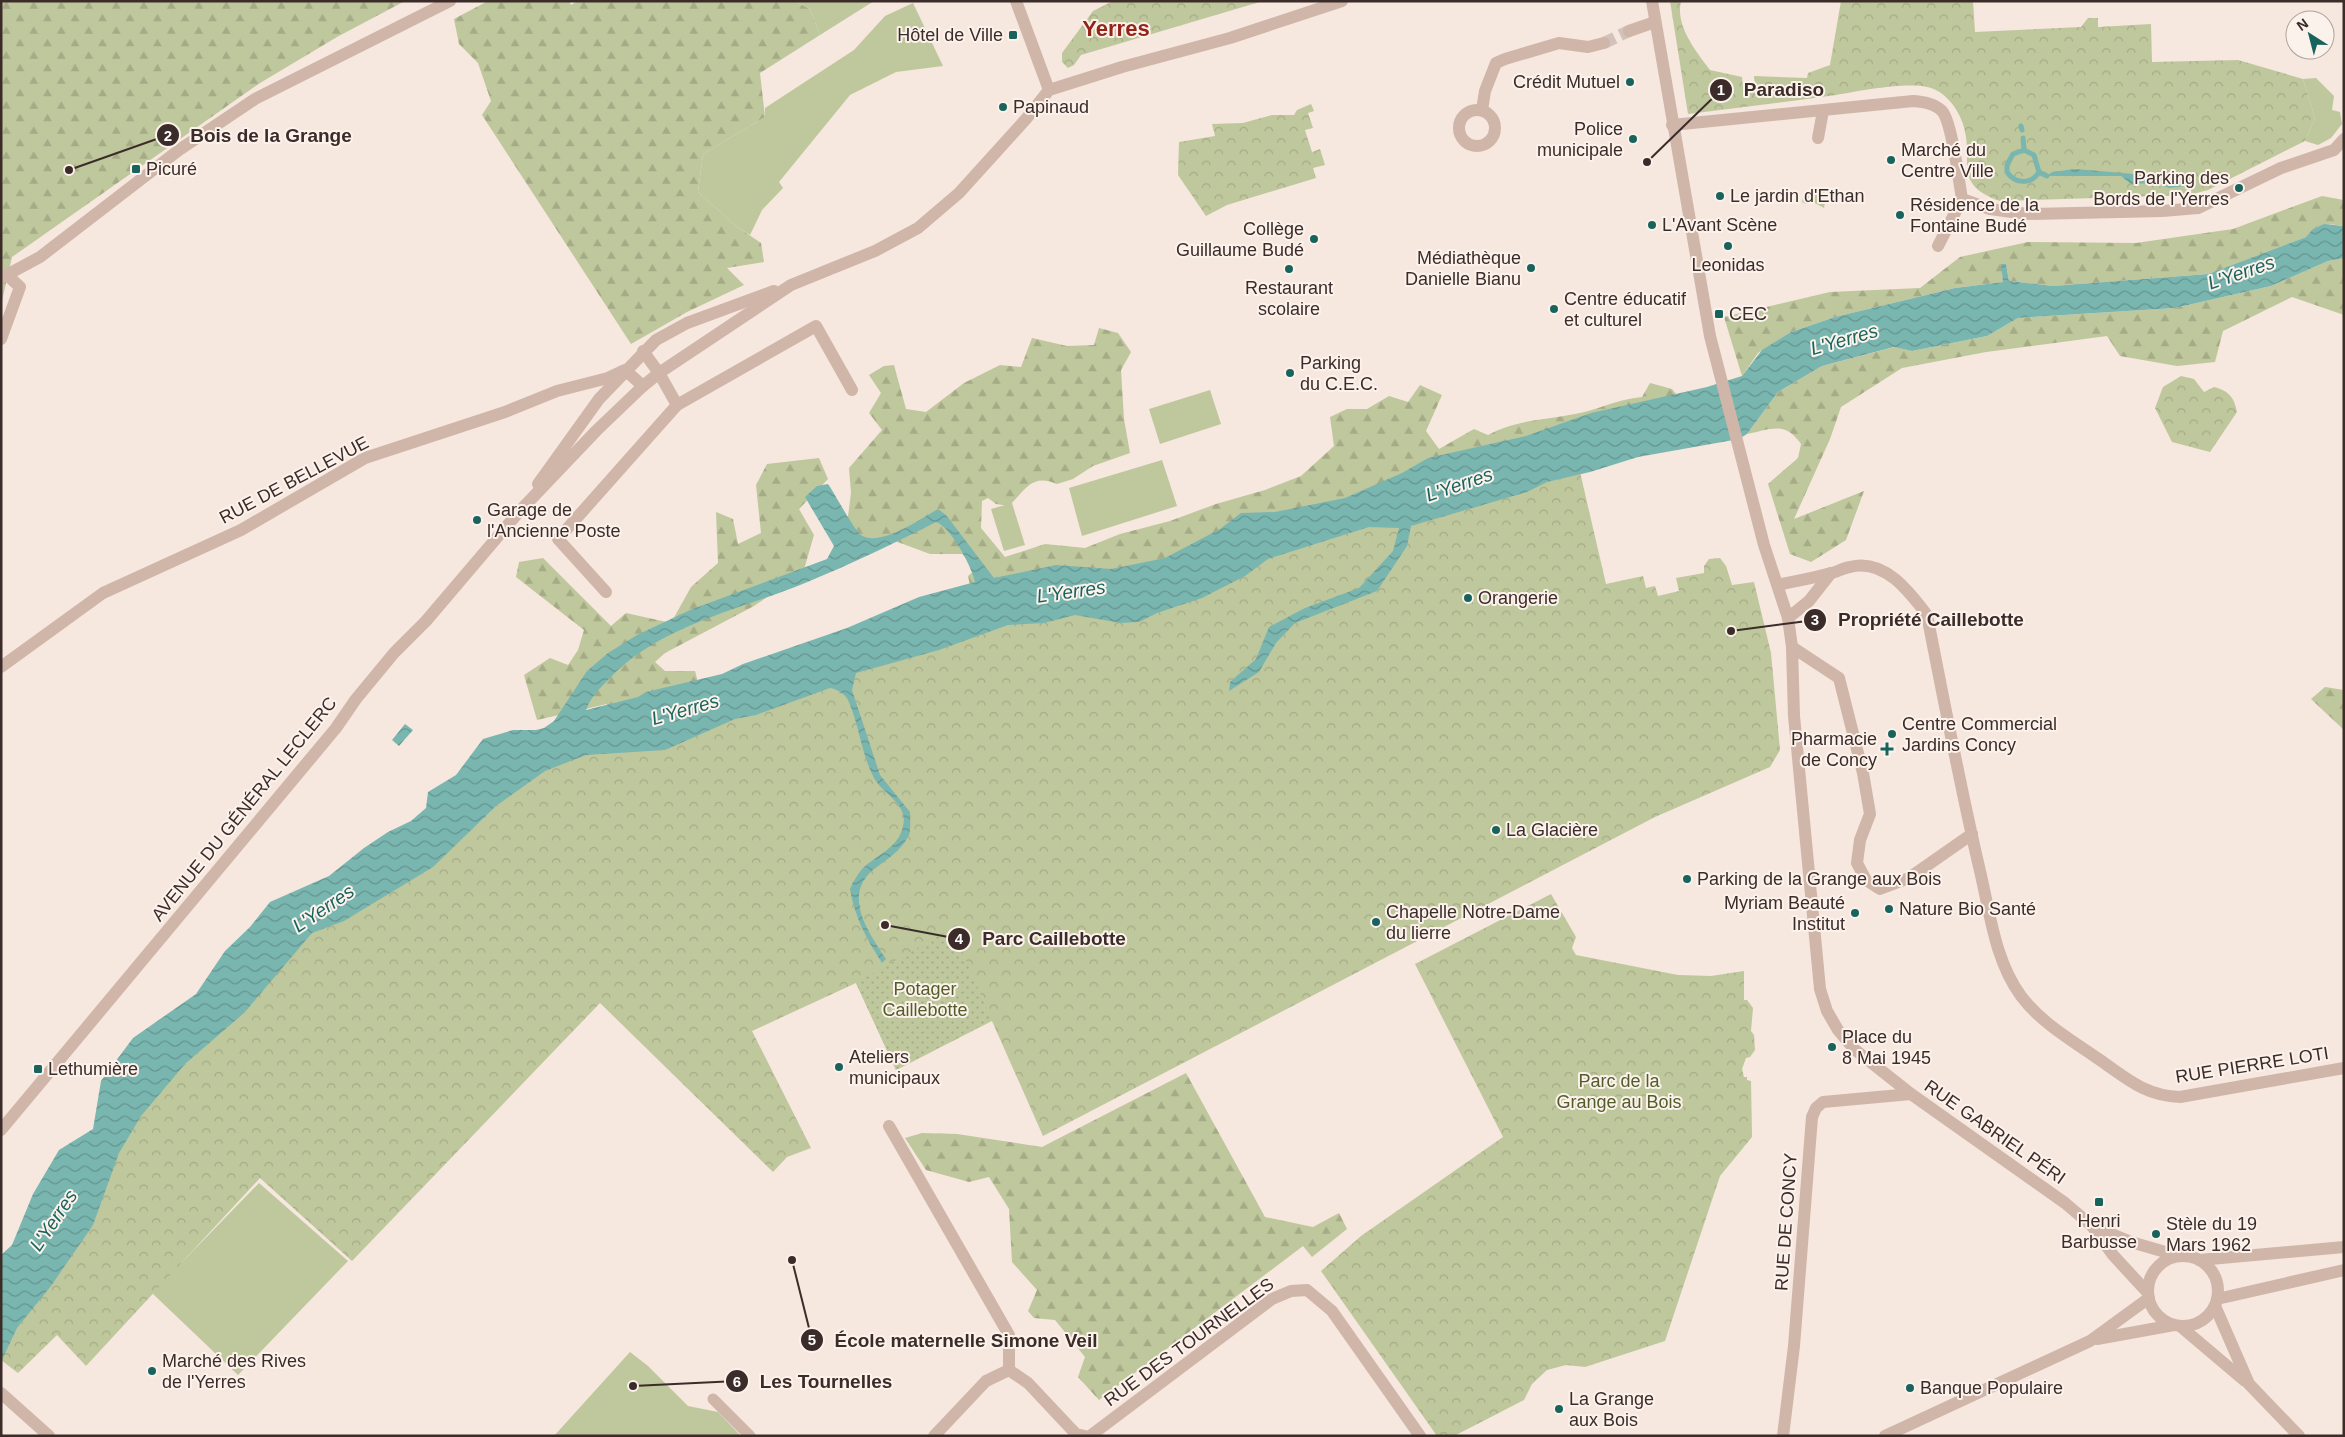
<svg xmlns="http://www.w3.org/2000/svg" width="2345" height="1437" font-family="Arial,sans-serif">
<defs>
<pattern id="forest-firs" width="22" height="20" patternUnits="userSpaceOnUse" patternTransform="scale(1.25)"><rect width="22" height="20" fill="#bfc79c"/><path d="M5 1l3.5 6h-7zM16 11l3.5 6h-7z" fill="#a5ab86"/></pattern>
<pattern id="park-crowns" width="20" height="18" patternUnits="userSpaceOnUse" patternTransform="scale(1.25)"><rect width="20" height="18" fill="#bfc79c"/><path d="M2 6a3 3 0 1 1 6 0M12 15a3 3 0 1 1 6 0" fill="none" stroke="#a5ab86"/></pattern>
<pattern id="garden-dots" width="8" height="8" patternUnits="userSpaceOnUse" patternTransform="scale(1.25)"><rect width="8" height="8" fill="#bfc79c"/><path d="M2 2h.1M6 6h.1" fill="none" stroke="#a5ab86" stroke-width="1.8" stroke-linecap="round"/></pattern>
<pattern id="water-waves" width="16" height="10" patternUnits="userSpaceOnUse" patternTransform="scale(1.25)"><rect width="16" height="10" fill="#7ab6b0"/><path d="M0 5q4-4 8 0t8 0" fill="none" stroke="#65948f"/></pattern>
</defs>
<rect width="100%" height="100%" fill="#f6e7df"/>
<g fill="#bfc79c">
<polygon points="794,1 874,1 820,35 810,9"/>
<polygon points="913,3 943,66 896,72 850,95 779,182 783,188 762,210 750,235 736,226 698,192 703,154 765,117 765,108 854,50 885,16"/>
<polygon points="2316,78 2334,96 2332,110 2340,112 2342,124 2331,138 2318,145 2305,141 2315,118 2303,79"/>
<polygon points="1823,189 1826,197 1824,208 1813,202 1806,204 1802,202 1804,193"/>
<polygon points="1210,390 1221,424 1160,444 1149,409"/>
<polygon points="1162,460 1177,506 1082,536 1069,488"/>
<polygon points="1012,503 1025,545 1004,551 991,509"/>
<polygon points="259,1183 348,1261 238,1375 152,1293"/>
<polygon points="630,1352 648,1366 688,1406 718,1412 741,1436 554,1436"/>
</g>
<g fill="url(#forest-firs)">
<polygon points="1,1 405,1 337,37 260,83 12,257 1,305"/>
<polygon points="488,1 569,1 571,5 578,1 794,1 810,9 820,35 760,73 765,117 703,154 698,192 736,226 761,243 764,262 727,268 744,285 687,312 631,344 482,115 491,101 478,63 459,44 454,19"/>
<path d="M 2322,196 L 2344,200 L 2344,226 C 2323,223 2322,224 2306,237 L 2208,274 L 2053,286 L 2009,281 L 2006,264 L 2002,264 L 2003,282 L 1955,288 L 1835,317 L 1791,332 L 1758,353 L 1742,376 L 1724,317 L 1830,292 L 1920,288 L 1960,257 L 2028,242 L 2136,243 L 2233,229 Z"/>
<path d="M 2344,258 L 2344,315 L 2292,297 L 2223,331 L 2215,362 L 2177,366 L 2120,356 L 2107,336 L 1986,352 L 1902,368 L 1841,407 L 1830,439 L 1794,519 L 1864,491 L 1846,540 L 1811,562 L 1790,554 L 1768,484 L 1798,458 L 1801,444 C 1785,421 1772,429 1747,434 L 1778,392 L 1822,366 L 1895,347 L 1912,351 L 1987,336 L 2018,318 L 2175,308 L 2271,286 L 2328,261 Z"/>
<path d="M 1099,328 L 1118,333 L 1131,352 L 1121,370 L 1124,419 L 1130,453 L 1093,466 L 1073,479 L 1057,484 C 1032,473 1026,489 1009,506 L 996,504 L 988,498 L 982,501 L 981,528 L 1005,557 L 1045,544 L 1085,548 L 1120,534 L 1170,521 L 1216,504 L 1265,490 L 1301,476 L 1334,446 L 1330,417 L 1347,409 L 1367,409 L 1389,396 L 1408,402 L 1420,385 L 1442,395 L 1426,431 L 1439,449 L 1474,429 L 1488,435 C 1515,420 1545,420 1575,414 C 1598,410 1617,399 1642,397 L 1650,383 L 1672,389 L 1681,400 L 1187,565 L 971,590 L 968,576 L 976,569 L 962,554 L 930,554 L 895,541 L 869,542 L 846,532 L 851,493 L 849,468 L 882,430 L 869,413 L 881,393 L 869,375 L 884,366 L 894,365 L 906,409 L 926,412 L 964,383 L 1000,365 L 1021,367 L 1032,338 L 1067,346 L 1094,345 Z"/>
<polygon points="819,458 828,479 799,509 814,535 803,573 754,606 665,653 655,662 665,671 695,671 701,694 610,719 607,704 537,720 524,675 550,658 568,665 578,650 584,630 516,577 519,562 543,558 611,626 626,613 671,623 691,587 718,563 716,512 733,519 738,544 761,533 756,485 767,464"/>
<polygon points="2325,687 2344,690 2344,730 2311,699"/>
<polygon points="1186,1073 1265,1217 1313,1227 1339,1213 1347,1229 1312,1257 1303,1246 1099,1400 1078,1377 1085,1357 1055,1320 1034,1318 1028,1311 1037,1290 1012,1262 1009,1209 989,1177 969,1182 926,1170 905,1138 922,1133 957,1134 1042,1147"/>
</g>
<g fill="url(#park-crowns)">
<polygon points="1113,1 1263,1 1081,55 1074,65 1068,68 1062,62 1062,53 1093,11"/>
<path d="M 1670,1 L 1681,1 C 1675,26 1696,51 1710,70 L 1742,77 L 1743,87 L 1755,86 L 1754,76 L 1807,78 L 1808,73 L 1830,65 L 1841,1 L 1973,1 L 1975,32 L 2081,27 L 2088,18 L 2098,18 L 2098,27 L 2151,24 L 2152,62 L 2238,60 L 2303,79 L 2315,118 L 2305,141 L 2208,190 L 2189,195 L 2000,201 C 1951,184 1975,161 1963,124 C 1958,108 1944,90 1927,87 C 1905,82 1859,91 1836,95 C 1787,102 1738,108 1688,114 Z"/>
<polygon points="1311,104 1314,111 1308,113 1313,128 1305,130 1312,152 1320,149 1325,165 1313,168 1316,178 1227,205 1206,216 1178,175 1179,142 1215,136 1212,124 1243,123 1272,115 1294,115 1297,110"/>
<path d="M 2181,376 L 2194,379 L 2204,392 L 2214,387 C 2229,391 2234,397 2237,412 L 2210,452 L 2172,442 L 2155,408 L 2163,387 Z"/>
<polygon points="1580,472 1606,584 1643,576 1646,588 1655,586 1658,596 1679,591 1676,578 1704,573 1704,566 1709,559 1720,558 1726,566 1732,585 1754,582 1771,653 1780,750 1770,767 1655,817 1043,1136 992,1021 896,1070 856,983 752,1031 811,1148 787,1157 773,1172 600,1003 352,1261 260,1178 86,1366 57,1335 18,1373 1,1360 1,1349 121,1143 165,1081 308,932 517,784 575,754 855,670 1006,622 1259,559 1366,525"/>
<polygon points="1551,894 1576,937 1572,948 1576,955 1678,975 1711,976 1744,971 1744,1000 1747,1000 1753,1008 1751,1031 1754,1035 1755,1050 1750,1057 1746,1058 1742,1069 1744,1077 1747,1077 1747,1080 1751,1081 1752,1137 1720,1176 1665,1341 1585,1367 1566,1365 1547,1370 1532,1384 1524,1400 1454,1436 1437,1436 1321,1271 1361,1236 1503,1137 1415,964"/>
</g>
<polygon fill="url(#garden-dots)" points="952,928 992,1020 896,1070 856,983"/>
<g fill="url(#water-waves)" fill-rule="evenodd">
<polygon points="2075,169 2158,176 2170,183 2196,179 2193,185 2169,188 2156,183 2131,184 2121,176 2047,176 2052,172"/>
<path d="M 2324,224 L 2344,226 L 2344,258 L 2328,261 L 2271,286 L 2175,308 L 2018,318 L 1987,336 L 1912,351 L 1894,347 L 1822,366 L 1778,392 L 1747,434 L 1739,439 L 1638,457 L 1590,472 L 1547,482 L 1527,492 L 1411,526 L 1407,546 L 1377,591 L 1295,623 L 1276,643 L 1259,672 L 1229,691 L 1230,682 L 1256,659 L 1269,627 L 1305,608 L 1359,588 L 1393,551 L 1399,528 L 1369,527 L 1268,559 L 1245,576 L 1202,598 L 1157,613 L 1139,622 L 1121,623 L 1075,615 L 1044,623 L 1008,625 L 939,650 L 856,673 L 852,690 L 880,775 L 910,812 C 910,818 911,829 909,835 C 902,850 886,860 873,870 C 842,896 869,933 886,959 L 882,963 C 866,938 855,918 850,889 C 853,882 857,875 862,869 C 876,855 899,848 903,826 C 909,803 881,794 873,776 C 861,752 859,724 848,700 C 845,694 837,689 830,688 L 756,715 L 735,719 L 665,750 L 586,755 L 545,771 L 496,806 L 433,867 L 344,921 L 312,933 L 244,1013 L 185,1064 L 141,1116 L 119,1153 L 93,1225 L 51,1286 L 17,1328 L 1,1362 L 1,1255 L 12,1245 L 33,1194 L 59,1150 L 93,1129 L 101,1081 L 133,1038 L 196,994 L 225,951 L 250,927 L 270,902 L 329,876 L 364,848 L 388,832 L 411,821 L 426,808 L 428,792 L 456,775 L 483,739 L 513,730 L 536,730 L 544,728 L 554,721 L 587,671 L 608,653 L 637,635 L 690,610 L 827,559 L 834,546 L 805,497 L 817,486 L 828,484 C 835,494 854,530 861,535 C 879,548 922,518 938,509 L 946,515 L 994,578 L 1056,565 L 1111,569 L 1165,558 L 1220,529 L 1241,513 L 1275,512 L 1345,498 L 1402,473 L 1428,458 L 1526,436 L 1591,413 L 1707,387 L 1742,376 L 1762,350 L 1791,332 L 1835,317 L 1955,288 L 2003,282 L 2001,264 L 2006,264 L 2009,281 L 2053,286 L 2208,274 L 2306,237 L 2313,229 ZM 936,522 C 951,527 972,567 975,582 L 919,597 L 847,628 L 743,664 L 722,674 L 646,692 L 638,697 L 586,710 C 591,697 599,689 609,679 C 660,625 737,611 805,583 C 849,565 893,544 936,522 Z"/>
<polygon points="405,724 413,730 399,746 392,740"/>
</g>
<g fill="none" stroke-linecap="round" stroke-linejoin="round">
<g stroke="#7ab6b0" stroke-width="5">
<polyline points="2021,126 2022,130"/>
<polyline points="2023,138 2024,150 2034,155 2039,172 2047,176"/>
<path d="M 2024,150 L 2013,154 L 2007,165 L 2007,172 C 2015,184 2031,185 2039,172"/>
</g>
<polyline stroke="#d1c2bb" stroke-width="12" stroke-dasharray="12 6" stroke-linecap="butt" points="1604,43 1629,31"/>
<polyline stroke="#d0b5a9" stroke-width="11" points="713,1399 750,1436"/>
<g stroke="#d0b5a9" stroke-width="12">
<polyline points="1629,31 1655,22"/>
<circle cx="1477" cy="128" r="18"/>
<polyline points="1482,110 1485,91 1496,63 1505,59 1559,43 1588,47 1604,43"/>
<path d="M 1672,125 L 1913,101 C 1923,102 1934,103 1942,111 C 1952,122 1959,182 1962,199 L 1990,209 L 2027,214 L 2162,211 L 2198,208 L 2281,168 L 2334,150 L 2344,139"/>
<polyline points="1818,138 1823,111"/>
<polyline points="1938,246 1962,199"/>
<polyline points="1,339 20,287 7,275"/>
<polyline points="677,405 816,326 852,390"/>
<path d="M 1778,585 C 1796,581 1814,578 1831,573 C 1837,572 1843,568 1850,567 C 1884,558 1909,591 1927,615 C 1944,701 1960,786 1980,871 C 1990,913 1995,961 2021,996 C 2041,1023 2073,1041 2100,1060 C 2127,1079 2146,1096 2180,1097 L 2344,1068"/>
<polyline points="606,592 558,539 677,405 659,373"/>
<polyline points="1788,618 1809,601 1831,573"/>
<polyline points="1792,647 1839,678 1863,773 1870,814 1860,840 1857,863 1866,880 1880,889 1909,878 1972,834"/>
<polyline points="1,667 103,593 241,530 365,458 505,412 557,391 608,378 625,370 643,386"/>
<polyline points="889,1126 1009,1335 1009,1370 1028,1383 1076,1434 1085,1436"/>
<polyline points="934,1436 986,1381 1009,1370"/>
<polyline points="1090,1436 1272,1299 1291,1291 1307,1290 1332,1311 1420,1436"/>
</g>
<g stroke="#d0b5a9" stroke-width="12">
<polyline points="1016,1 1049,90"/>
<polyline points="1652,1 1710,336 1764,545 1788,618 1792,647 1794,716 1820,989 1827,1011 1838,1030 1854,1049 1911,1094 2065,1203 2092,1226 2113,1255 2148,1293"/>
<polyline points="1,278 40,257 179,150 255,99 450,1"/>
<polyline points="643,351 659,373"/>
<polyline points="538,484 599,399 656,340 687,323 774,291"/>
<polyline points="1,1130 336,728 356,699 394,653 426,621 517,514 596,431 643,386 659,373 791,285 875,251 918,228 959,193 1026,119 1049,90 1122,67 1230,38 1342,1"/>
<polyline points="2092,1226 2131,1242 2179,1256"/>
<circle cx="2183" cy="1291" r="35"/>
<polyline points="2199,1260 2344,1247"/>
<polyline points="2217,1299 2344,1270"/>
<polyline points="2215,1306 2249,1384 2299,1436"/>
<polyline points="2180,1326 2245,1381"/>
<polyline points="2097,1339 2174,1325"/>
<polyline points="1,1393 49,1436"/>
<polyline points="1783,1436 1794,1346 1812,1117 1816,1108 1823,1102 1911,1094"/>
<polyline points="1885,1436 2090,1341 2149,1298"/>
</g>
</g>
<g fill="#19635d" stroke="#fcf2ec" stroke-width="2">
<rect x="1008" y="30" width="10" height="10" rx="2.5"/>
<circle cx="1630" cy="82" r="5"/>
<circle cx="1003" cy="107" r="5"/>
<circle cx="1633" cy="139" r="5"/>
<circle cx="1891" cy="160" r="5"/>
<rect x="131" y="164" width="10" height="10" rx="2.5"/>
<circle cx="2239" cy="188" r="5"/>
<circle cx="1720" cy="196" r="5"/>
<circle cx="1900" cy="215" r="5"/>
<circle cx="1652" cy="225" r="5"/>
<circle cx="1314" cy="239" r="5"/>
<circle cx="1728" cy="246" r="5"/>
<circle cx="1531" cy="268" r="5"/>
<circle cx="1289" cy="269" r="5"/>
<circle cx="1554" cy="309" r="5"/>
<rect x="1714" y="309" width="10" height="10" rx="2.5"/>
<circle cx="1290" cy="373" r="5"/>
<circle cx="477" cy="520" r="5"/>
<circle cx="1468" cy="598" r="5"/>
<circle cx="1892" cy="734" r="5"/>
<path d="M1884.5 741.5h5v5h5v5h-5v5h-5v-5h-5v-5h5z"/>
<circle cx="1496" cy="830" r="5"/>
<circle cx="1687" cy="879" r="5"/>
<circle cx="1889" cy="909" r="5"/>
<circle cx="1855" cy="913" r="5"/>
<circle cx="1376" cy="922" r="5"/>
<circle cx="1832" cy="1047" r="5"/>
<circle cx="839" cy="1067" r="5"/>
<rect x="33" y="1064" width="10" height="10" rx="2.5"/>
<rect x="2094" y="1197" width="10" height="10" rx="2.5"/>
<circle cx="2156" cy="1234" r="5"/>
<circle cx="152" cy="1371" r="5"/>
<circle cx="1910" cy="1388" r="5"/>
<circle cx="1559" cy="1409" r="5"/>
</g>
<g text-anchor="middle" stroke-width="4" stroke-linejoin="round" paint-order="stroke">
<g font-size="18" fill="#3c2c29" stroke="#fcf2ec" text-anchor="start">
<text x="1003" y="41" text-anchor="end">Hôtel de Ville</text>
<text x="1620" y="88" text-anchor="end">Crédit Mutuel</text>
<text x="1013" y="113">Papinaud</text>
<text x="1623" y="135" text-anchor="end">Police<tspan x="1623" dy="21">municipale</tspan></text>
<text x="1901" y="156">Marché du<tspan x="1901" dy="21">Centre Ville</tspan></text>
<text x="146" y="175">Picuré</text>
<text x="2229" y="184" text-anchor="end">Parking des<tspan x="2229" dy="21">Bords de l'Yerres</tspan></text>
<text x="1730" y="202">Le jardin d'Ethan</text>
<text x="1910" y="211">Résidence de la<tspan x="1910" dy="21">Fontaine Budé</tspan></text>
<text x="1662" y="231">L'Avant Scène</text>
<text x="1304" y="235" text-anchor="end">Collège<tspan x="1304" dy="21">Guillaume Budé</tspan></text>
<text x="1521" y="264" text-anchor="end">Médiathèque<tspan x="1521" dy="21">Danielle Bianu</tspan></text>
<text x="1728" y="271" text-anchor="middle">Leonidas</text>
<text x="1289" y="294" text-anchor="middle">Restaurant<tspan x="1289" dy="21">scolaire</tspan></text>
<text x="1564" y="305">Centre éducatif<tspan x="1564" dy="21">et culturel</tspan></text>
<text x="1729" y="320">CEC</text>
<text x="1300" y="369">Parking<tspan x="1300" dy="21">du C.E.C.</tspan></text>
<text x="487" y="516">Garage de<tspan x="487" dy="21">l'Ancienne Poste</tspan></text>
<text x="1478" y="604">Orangerie</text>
<text x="1902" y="730">Centre Commercial<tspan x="1902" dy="21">Jardins Concy</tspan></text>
<text x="1877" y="745" text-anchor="end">Pharmacie<tspan x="1877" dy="21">de Concy</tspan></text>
<text x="1506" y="836">La Glacière</text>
<text x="1697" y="885">Parking de la Grange aux Bois</text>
<text x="1845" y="909" text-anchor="end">Myriam Beauté<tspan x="1845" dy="21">Institut</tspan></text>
<text x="1899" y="915">Nature Bio Santé</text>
<text x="1386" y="918">Chapelle Notre-Dame<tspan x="1386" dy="21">du lierre</tspan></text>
<text x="1842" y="1043">Place du<tspan x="1842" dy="21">8 Mai 1945</tspan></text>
<text x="849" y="1063">Ateliers<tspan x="849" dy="21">municipaux</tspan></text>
<text x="48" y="1075">Lethumière</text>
<text x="2099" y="1227" text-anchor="middle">Henri<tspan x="2099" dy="21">Barbusse</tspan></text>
<text x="2166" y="1230">Stèle du 19<tspan x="2166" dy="21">Mars 1962</tspan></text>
<text x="162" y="1367">Marché des Rives<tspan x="162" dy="21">de l'Yerres</tspan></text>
<text x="1920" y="1394">Banque Populaire</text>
<text x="1569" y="1405">La Grange<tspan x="1569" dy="21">aux Bois</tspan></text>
</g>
<g font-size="18" fill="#3c2c29" stroke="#fcf2ec">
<text transform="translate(294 480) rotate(-28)" y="6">RUE DE BELLEVUE</text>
<text transform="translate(244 809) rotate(-51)" y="6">AVENUE DU GÉNÉRAL LECLERC</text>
<text transform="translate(2252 1065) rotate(-9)" y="6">RUE PIERRE LOTI</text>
<text transform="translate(1995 1132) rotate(35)" y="6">RUE GABRIEL PÉRI</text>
<text transform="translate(1786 1222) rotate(-86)" y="6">RUE DE CONCY</text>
<text transform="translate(1189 1342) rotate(-36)" y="6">RUE DES TOURNELLES</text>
</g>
<g font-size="18" fill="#525d2a" stroke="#fcf2ec">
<text x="925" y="995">Potager<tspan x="925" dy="21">Caillebotte</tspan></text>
<text x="1619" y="1087">Parc de la<tspan x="1619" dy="21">Grange au Bois</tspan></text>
</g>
<g font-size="19" font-style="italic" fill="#19635d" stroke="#fcf2ec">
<text transform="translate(2241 272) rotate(-19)" y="7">L'Yerres</text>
<text transform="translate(1844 339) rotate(-16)" y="7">L'Yerres</text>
<text transform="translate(1459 484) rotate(-19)" y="7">L'Yerres</text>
<text transform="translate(1071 591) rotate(-8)" y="7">L'Yerres</text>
<text transform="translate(685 709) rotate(-16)" y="7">L'Yerres</text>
<text transform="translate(323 908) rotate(-34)" y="7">L'Yerres</text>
<text transform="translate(53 1220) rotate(-56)" y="7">L'Yerres</text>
</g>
<g font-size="22" font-weight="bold" fill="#952418" stroke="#fcf2ec">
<text x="1116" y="36">Yerres</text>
</g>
</g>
<path fill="none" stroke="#3c2c29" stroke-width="2" d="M1647 162L1721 90M69 170L168 135M1731 631L1815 620M885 925L959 939M792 1260L812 1340M633 1386L737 1381"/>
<g fill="#3c2c29" stroke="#fcf2ec" stroke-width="2">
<circle cx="1647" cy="162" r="5"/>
<circle cx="69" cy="170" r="5"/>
<circle cx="1731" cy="631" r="5"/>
<circle cx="885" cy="925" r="5"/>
<circle cx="792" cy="1260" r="5"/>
<circle cx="633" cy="1386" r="5"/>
<circle cx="1721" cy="90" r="12"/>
<circle cx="168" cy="135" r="12"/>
<circle cx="1815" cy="620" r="12"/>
<circle cx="959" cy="939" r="12"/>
<circle cx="812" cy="1340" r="12"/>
<circle cx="737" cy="1381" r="12"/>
</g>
<g font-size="15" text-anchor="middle" font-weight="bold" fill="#fff">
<text x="1721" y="95">1</text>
<text x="168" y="141">2</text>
<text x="1815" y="625">3</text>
<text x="959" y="944">4</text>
<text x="812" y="1345">5</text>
<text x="737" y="1387">6</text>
</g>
<g font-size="19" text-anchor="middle" font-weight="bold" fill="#3c2c29" stroke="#fcf2ec" stroke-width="4" stroke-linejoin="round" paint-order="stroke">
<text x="1784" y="96">Paradiso</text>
<text x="271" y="142">Bois de la Grange</text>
<text x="1931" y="626">Propriété Caillebotte</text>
<text x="1054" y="945">Parc Caillebotte</text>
<text x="966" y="1347">École maternelle Simone Veil</text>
<text x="826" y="1388">Les Tournelles</text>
</g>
<rect width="2345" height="1437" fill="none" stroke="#3c2c29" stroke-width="5"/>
<g transform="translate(2310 35) rotate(324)"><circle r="24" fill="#fcf2ec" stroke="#afa39e"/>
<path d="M0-4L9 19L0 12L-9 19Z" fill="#19635d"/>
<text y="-8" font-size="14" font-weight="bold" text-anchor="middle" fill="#3c2c29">N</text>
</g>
</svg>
